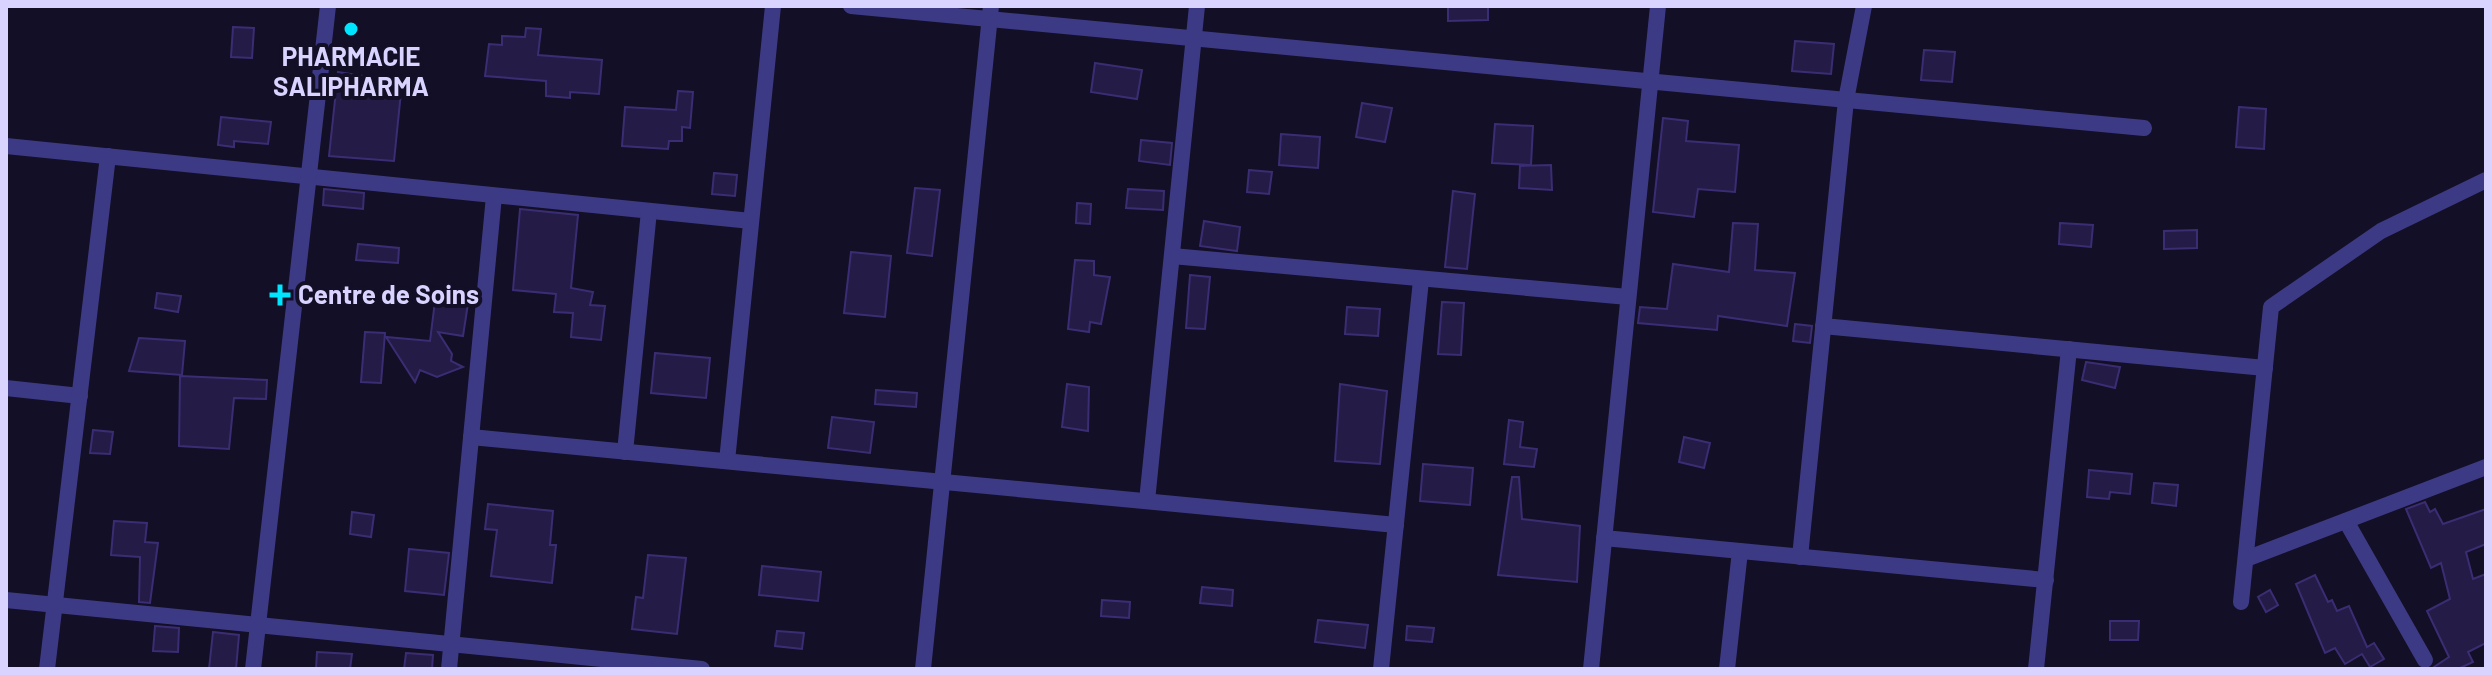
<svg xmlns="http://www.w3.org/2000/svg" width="2492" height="675" font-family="Barlow,sans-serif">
<rect width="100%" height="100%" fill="#130f26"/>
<g fill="#241b47" stroke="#3b2d73" stroke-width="2">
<polygon points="1448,6 1488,6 1488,20 1448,21"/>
<polygon points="233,27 254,28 252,58 231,57"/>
<polygon points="526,28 541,29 538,55 602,60 599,94 570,92 570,98 546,96 546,81 485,76 489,44 502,45 502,36 525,37"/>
<polygon points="1795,41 1834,44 1831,74 1792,71"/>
<polygon points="1924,50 1955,52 1952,82 1921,80"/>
<polygon points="1095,63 1142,70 1137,99 1091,92"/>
<polygon points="338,72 402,82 394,161 329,156"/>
<polygon points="678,91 693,92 690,128 682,127 682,141 669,141 668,149 622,146 625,107 676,110"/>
<polygon points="1362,103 1392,108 1385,142 1356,137"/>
<polygon points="2239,107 2266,109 2264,149 2236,147"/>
<polygon points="221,117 271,122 268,144 234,141 234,147 218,145"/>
<polygon points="1663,118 1688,121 1686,141 1739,145 1735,192 1698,189 1694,217 1653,212"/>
<polygon points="1495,124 1533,126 1531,165 1492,163"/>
<polygon points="1281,134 1320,137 1318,168 1279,165"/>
<polygon points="1141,140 1172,143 1170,165 1139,161"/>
<polygon points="1551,165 1552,190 1519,188 1520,166"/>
<polygon points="1249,170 1272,172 1269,194 1247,192"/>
<polygon points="714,173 737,175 735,196 712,194"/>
<polygon points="915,188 940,190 932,256 907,253"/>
<polygon points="324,189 364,193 363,209 323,205"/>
<polygon points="1128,189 1164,191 1163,210 1126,208"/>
<polygon points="1453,191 1475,194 1467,269 1445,267"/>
<polygon points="1077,203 1091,204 1090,224 1076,223"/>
<polygon points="520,209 578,215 571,288 593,292 590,305 605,306 601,340 571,337 573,313 554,312 556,294 513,290"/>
<polygon points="1204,221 1240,227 1237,251 1200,246"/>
<polygon points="1733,223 1758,224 1755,270 1795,273 1787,326 1718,316 1717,330 1638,323 1640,307 1667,309 1673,264 1729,272"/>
<polygon points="2060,223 2093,225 2091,247 2059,244"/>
<polygon points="2197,230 2197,248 2164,249 2164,231"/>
<polygon points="358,244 399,248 398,263 356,260"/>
<polygon points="851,252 891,256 885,317 844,313"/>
<polygon points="1075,260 1094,261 1094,275 1110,277 1101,324 1090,322 1089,332 1068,329"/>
<polygon points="1190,275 1210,277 1205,329 1186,328"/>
<polygon points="157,293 181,296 178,312 155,308"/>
<polygon points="436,293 469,297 463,336 438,332 452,354 451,361 463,367 437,377 420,370 415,382 386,337 430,341"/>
<polygon points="1442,302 1464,303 1461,355 1438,354"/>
<polygon points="1347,307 1380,309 1378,336 1345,334"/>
<polygon points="1795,324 1812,326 1810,343 1793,341"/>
<polygon points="365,332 385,333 381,383 361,382"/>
<polygon points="139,338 185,341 182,375 129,371"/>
<polygon points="655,353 710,358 706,398 651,393"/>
<polygon points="2086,362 2120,367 2115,388 2082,380"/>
<polygon points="180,376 267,380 266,399 234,398 229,449 179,446"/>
<polygon points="1067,384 1089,387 1088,431 1062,427"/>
<polygon points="1340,384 1387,391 1380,464 1335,461"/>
<polygon points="876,390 917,393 916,407 875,404"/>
<polygon points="832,417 874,422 870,453 828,448"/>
<polygon points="1509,420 1523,422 1520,447 1537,449 1534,467 1504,464"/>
<polygon points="93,430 113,432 110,454 90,453"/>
<polygon points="1684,437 1710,443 1704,468 1679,462"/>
<polygon points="1423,464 1473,468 1470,505 1420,501"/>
<polygon points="2089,470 2132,474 2130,494 2110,492 2109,499 2087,497"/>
<polygon points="1512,477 1519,477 1522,519 1580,526 1577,582 1498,575"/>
<polygon points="2154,483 2178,485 2176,506 2152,503"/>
<polygon points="2425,502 2430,512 2435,509 2443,524 2486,509 2486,544 2466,552 2473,579 2486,574 2486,643 2468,652 2473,662 2458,669 2431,669 2449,657 2427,611 2450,599 2441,563 2431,568 2406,509"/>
<polygon points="488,504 553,511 550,545 556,545 552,583 491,576 497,530 485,529"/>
<polygon points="352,512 374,515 371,537 350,534"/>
<polygon points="114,521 147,523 145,542 158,543 150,603 139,602 140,557 111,555"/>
<polygon points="409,549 449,553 444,595 405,591"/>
<polygon points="648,555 686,558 677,634 632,629 636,597 643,598"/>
<polygon points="762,566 821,572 818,601 759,595"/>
<polygon points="2315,575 2328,602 2332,600 2337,611 2349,606 2367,647 2374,643 2384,659 2370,667 2362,654 2345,664 2335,648 2325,653 2296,584"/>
<polygon points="1202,587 1233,590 1232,606 1200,603"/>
<polygon points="2270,590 2278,605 2266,612 2258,597"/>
<polygon points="1102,600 1130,602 1129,618 1101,616"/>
<polygon points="1318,620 1368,625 1365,648 1315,642"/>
<polygon points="2110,621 2139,621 2138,640 2110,640"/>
<polygon points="155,626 179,628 178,652 153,651"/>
<polygon points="1407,626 1434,628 1432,642 1406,640"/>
<polygon points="777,631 804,633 802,649 775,646"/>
<polygon points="213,632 239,635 236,669 209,669"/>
<polygon points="317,652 352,654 350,669 316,669"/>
<polygon points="406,653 433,655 432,669 404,669"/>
</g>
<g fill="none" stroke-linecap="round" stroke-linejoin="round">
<g stroke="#3d3a85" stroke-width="16">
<polyline points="851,6 2144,128"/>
<polyline points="6,146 751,221"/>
<polyline points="1172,256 1628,297"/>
<polyline points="1823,326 2265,368"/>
<polyline points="6,388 80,396"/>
<polyline points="471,437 1396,525"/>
<polyline points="625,452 649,211"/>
<polyline points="727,461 773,6"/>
<polyline points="1147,501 1197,6"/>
<polyline points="2346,521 2425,660"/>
<polyline points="1604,538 2046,580"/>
<polyline points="1800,557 1846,100 1864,6"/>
<polyline points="2246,559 2486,467"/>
<polyline points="6,600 702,669"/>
<polyline points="2241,602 2271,307 2381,231 2486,180"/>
<polyline points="47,669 108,156"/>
<polyline points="253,669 328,6"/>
<polyline points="449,669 494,196"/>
<polyline points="923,669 991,6"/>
<polyline points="1381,669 1421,280"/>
<polyline points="1591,669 1658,6"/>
<polyline points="1727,669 1740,551"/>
<polyline points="2036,669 2069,349"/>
</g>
</g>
<g fill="#00e5ff" stroke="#130f26" stroke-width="3">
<circle cx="351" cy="29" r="8"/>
<path d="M276 283h8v8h8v8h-8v8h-8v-8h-8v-8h8z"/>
</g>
<g text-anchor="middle" stroke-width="8" stroke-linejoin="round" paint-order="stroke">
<g font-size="26" font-weight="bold" fill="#d9d4ff" stroke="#130f26">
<text x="351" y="66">PHARMACIE<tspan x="351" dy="30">SALIPHARMA</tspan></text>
<text x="298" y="304" text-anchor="start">Centre de Soins</text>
</g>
</g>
<rect width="2492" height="675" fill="none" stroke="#d9d4ff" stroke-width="16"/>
</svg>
